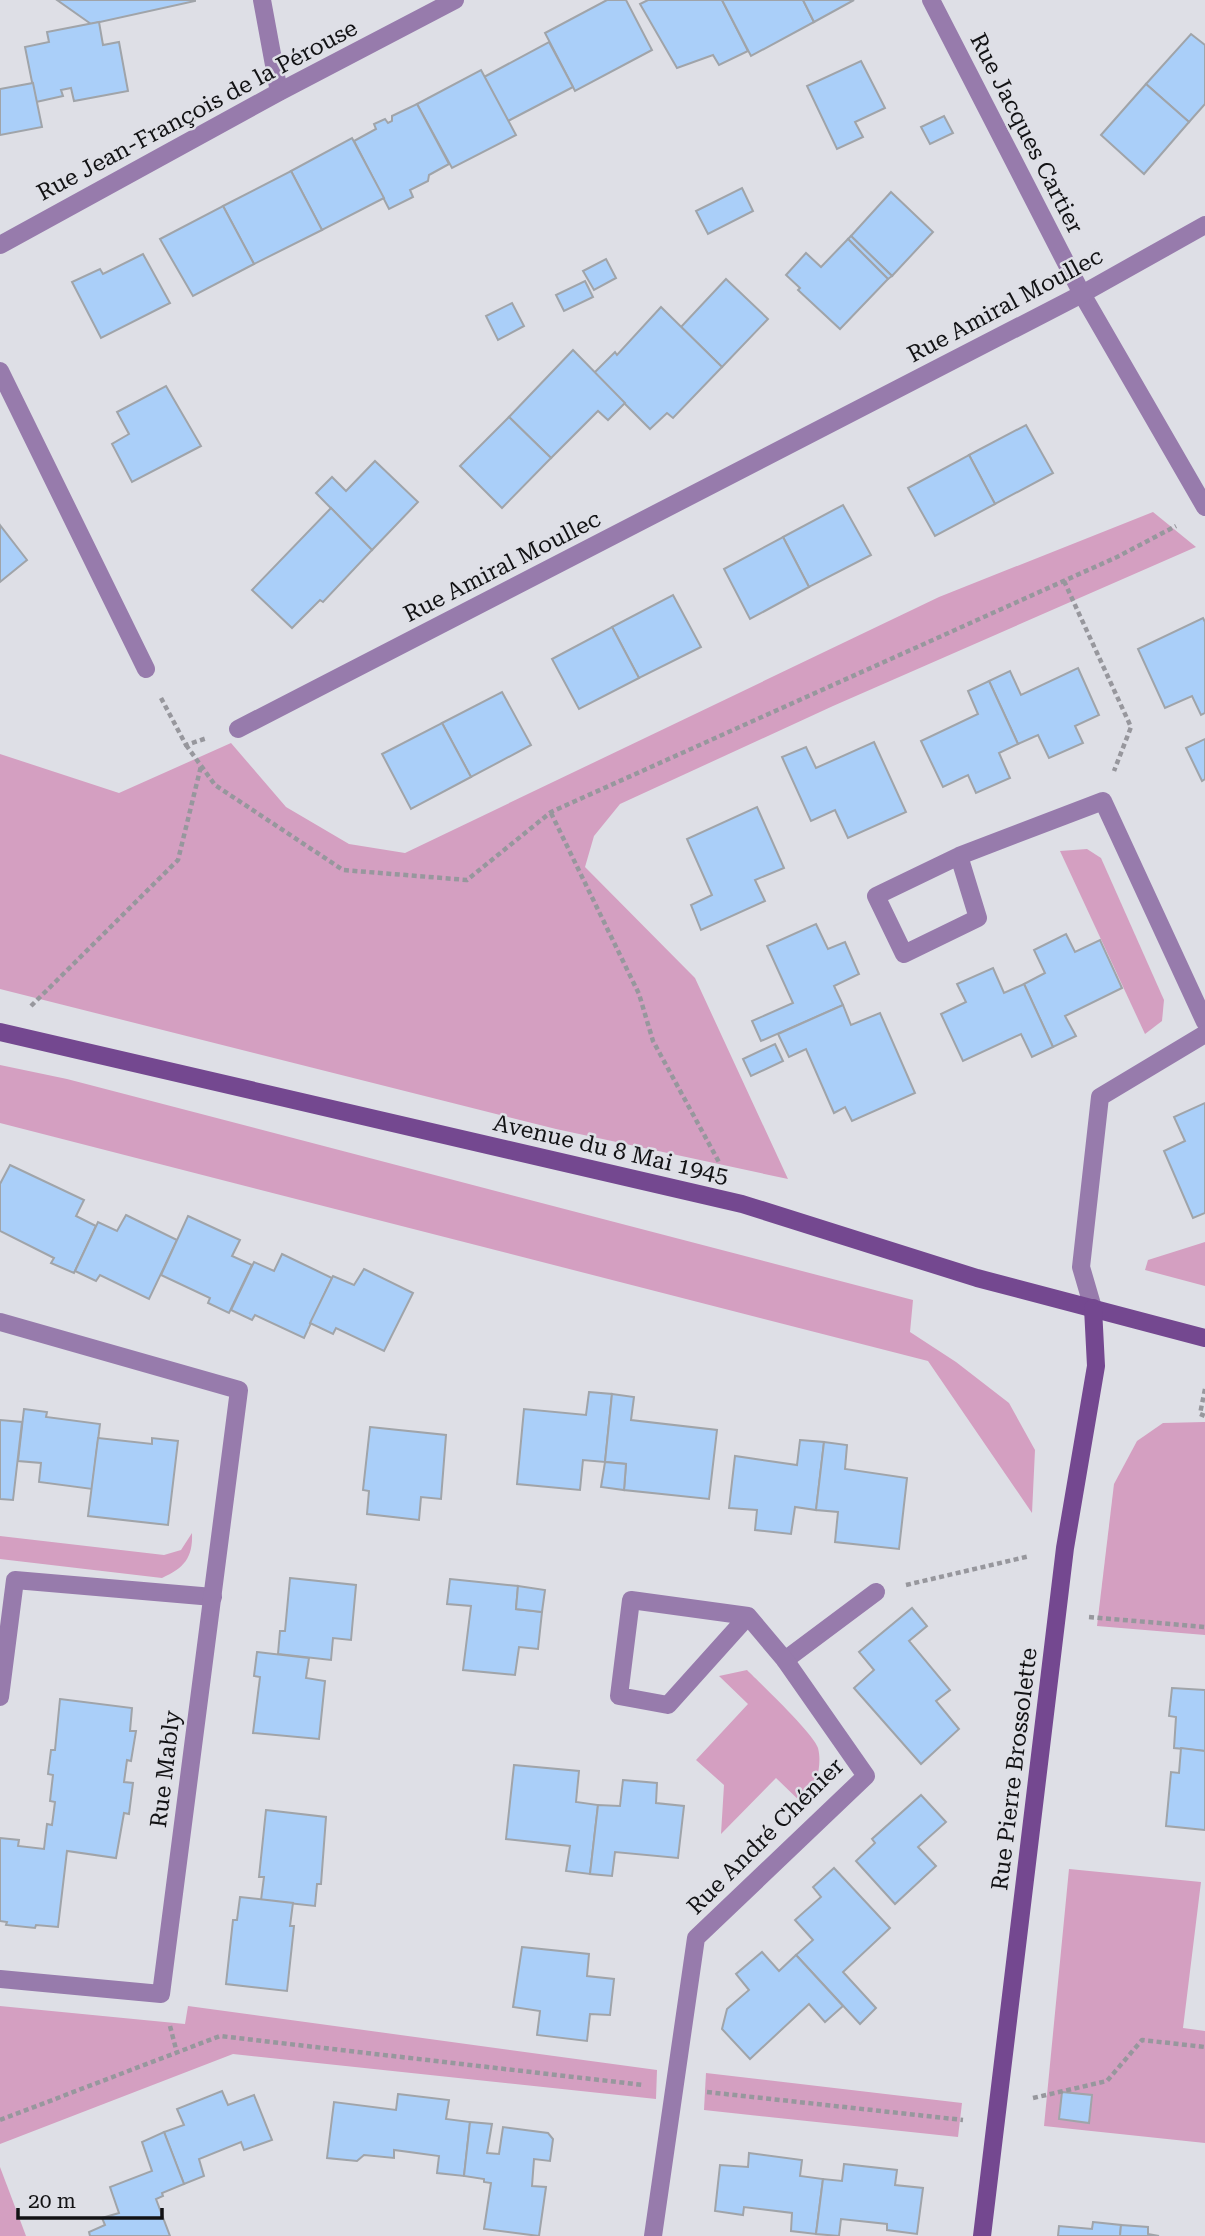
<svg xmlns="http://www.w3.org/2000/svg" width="1205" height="2236" font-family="'Roboto Serif',serif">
<rect width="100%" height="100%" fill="#dedfe6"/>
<g fill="#d49fc1">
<polygon points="1153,512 1196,547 833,706 620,804 594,836 585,867 695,978 788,1179 556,1129 0,989 0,754 119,793 231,743 286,807 349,844 405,853 939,597"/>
<polygon points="1087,849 1101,858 1164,1000 1162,1021 1145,1034 1060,851"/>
<polygon points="0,1065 67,1079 913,1300 910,1332 956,1362 1009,1403 1035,1450 1032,1513 928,1361 0,1123"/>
<polygon points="1205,1242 1205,1286 1145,1270 1148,1260"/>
<polygon points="1205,1422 1205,1635 1097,1626 1114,1484 1137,1441 1163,1423"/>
<path d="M 192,1533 C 193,1558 184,1568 162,1578 L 0,1559 L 0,1536 L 164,1555 L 181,1550 Z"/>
<path d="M 747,1670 C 760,1683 814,1734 818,1748 C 823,1767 814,1790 806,1807 L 776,1778 L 721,1834 L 724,1785 L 696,1760 L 748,1704 L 719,1676 Z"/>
<polygon points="1069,1869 1201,1882 1183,2028 1205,2031 1205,2143 1044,2126"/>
<polygon points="0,2006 185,2024 188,2006 657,2070 656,2099 233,2054 0,2144"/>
<polygon points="706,2073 962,2103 958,2137 704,2110"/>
<polygon points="0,2167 26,2236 0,2236"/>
</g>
<g fill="#aacff9" stroke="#a0a4a9" stroke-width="2">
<polygon points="57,0 195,0 195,1 91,24"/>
<polygon points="607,0 626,0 652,50 575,91 545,33"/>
<polygon points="648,0 722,0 748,51 719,65 713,55 677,68 640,4"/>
<polygon points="722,0 803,0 814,22 751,56"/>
<polygon points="803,0 854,0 814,22"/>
<polygon points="99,22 103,45 119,42 128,91 74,101 71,88 61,90 63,96 36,102 25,47 49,42 47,32"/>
<polygon points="1191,34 1205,45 1205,104 1189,122 1146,84"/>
<polygon points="549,42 573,87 508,121 484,77"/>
<polygon points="861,61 885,108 855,122 863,137 837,149 807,86"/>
<polygon points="481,70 516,135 452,168 417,104"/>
<polygon points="33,83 42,127 0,135 0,89"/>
<polygon points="1146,84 1189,122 1144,174 1101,135"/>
<polygon points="417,104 449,164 429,175 428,181 410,190 413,197 389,209 354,141 376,129 374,124 385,119 388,123 392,121 392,116"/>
<polygon points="944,116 953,133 930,144 921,127"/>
<polygon points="352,138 384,198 322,230 291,171"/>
<polygon points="291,171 322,230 254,264 223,206"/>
<polygon points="742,188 753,211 708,234 696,211"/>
<polygon points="891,192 933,232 892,276 851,236"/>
<polygon points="223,206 254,264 193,296 160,239"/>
<polygon points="851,236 892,276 888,279 848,239"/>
<polygon points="848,239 888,279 840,329 798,290 800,288 786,275 806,253 821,267"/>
<polygon points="143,254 170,303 101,338 72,282 100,269 103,274"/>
<polygon points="606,259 616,278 594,290 583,271"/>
<polygon points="726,279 768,319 722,367 681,327"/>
<polygon points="585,281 593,297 564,311 556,295"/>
<polygon points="512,303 524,326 498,340 486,316"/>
<polygon points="661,307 722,367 673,418 667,413 650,429 594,373 615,352 617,355"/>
<polygon points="573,350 625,403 608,420 598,411 551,458 509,417"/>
<polygon points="166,386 201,446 132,482 112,444 129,434 117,412"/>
<polygon points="509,417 551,458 502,508 460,466"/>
<polygon points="1026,425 1053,473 995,504 969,455"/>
<polygon points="969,455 995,504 935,536 908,488"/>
<polygon points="375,461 418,502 372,550 316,493 332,477 346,491"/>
<polygon points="843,505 871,555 809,587 783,537"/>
<polygon points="331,508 372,550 323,602 320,600 292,628 252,590"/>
<polygon points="0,525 27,560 0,582"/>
<polygon points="783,537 809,587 750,619 724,569"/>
<polygon points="673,595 701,647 639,678 612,627"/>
<polygon points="1203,618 1205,622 1205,713 1201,715 1192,696 1165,708 1138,649"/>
<polygon points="612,627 639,678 579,709 552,659"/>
<polygon points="1078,668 1099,715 1075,726 1083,743 1049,758 1038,735 1018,744 989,681 1010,671 1021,695"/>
<polygon points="989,681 1018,744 999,753 1010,778 976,793 968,775 943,787 921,741 978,714 968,691"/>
<polygon points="502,692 531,745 471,777 442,723"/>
<polygon points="442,723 471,777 411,809 382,754"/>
<polygon points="1205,739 1205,779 1202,781 1186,748"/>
<polygon points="874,742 906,812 848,838 835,810 811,821 782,757 806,747 816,768"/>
<polygon points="757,807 784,868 755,880 765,901 701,930 691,905 712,895 687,839"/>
<polygon points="816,924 828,949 845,942 859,974 834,986 843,1005 761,1041 752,1021 793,1003 767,946"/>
<polygon points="1066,934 1075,952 1100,940 1122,988 1065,1016 1076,1036 1053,1047 1024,984 1045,973 1034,950"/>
<polygon points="993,968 1004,993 1024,984 1053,1047 1032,1057 1021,1034 963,1061 941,1014 966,1002 957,984"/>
<polygon points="843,1005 851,1025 880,1013 915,1093 852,1121 845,1107 834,1113 806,1049 789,1057 778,1034"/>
<polygon points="775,1044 783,1061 751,1076 743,1059"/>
<polygon points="1205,1103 1205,1213 1193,1218 1164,1151 1185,1141 1174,1117"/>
<polygon points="10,1165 84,1200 76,1216 96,1226 74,1273 51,1263 54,1258 0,1231 0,1184"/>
<polygon points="126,1215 177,1240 149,1299 100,1275 96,1281 75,1271 98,1222 117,1231"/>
<polygon points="188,1216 240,1240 232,1256 252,1265 229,1313 208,1303 210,1298 161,1275"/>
<polygon points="282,1254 332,1278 304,1338 255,1315 252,1320 231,1310 254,1262 274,1271"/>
<polygon points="364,1269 413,1293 384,1351 336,1328 333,1334 310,1323 333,1276 354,1285"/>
<polygon points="589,1392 612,1394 605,1462 583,1460 580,1490 517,1484 524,1409 586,1415"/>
<polygon points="612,1394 634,1397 631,1420 717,1430 709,1499 624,1490 626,1464 605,1462"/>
<polygon points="24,1409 47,1412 46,1417 100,1424 92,1489 39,1482 41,1463 18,1461"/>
<polygon points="0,1420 22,1422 13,1500 0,1499"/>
<polygon points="370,1427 446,1435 441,1499 421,1497 419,1520 367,1514 369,1491 363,1490"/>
<polygon points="98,1438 152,1444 152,1438 178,1441 168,1525 88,1516"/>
<polygon points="800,1440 824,1442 816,1510 795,1507 791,1534 755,1530 757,1510 729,1508 735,1456 797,1465"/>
<polygon points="824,1442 847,1445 845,1469 907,1478 899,1549 835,1542 838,1512 816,1510"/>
<polygon points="605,1462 626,1464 624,1490 601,1487"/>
<polygon points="290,1578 356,1585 351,1640 333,1638 331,1660 278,1654 280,1631 285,1631"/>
<polygon points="450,1579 518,1586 516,1609 542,1612 538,1649 519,1647 515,1675 463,1670 471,1606 447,1604"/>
<polygon points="518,1586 545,1590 542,1612 516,1609"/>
<polygon points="912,1608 927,1626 909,1641 950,1690 936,1701 959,1729 921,1764 854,1688 874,1670 859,1652"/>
<polygon points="257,1652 309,1658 306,1678 325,1681 319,1739 253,1733 260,1677 254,1676"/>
<polygon points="1172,1688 1205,1690 1205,1751 1174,1748 1176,1717 1169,1716"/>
<polygon points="60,1699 132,1708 130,1731 136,1731 131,1761 127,1760 124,1782 133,1783 129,1814 124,1813 116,1858 67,1851 58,1927 36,1925 35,1928 6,1925 7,1922 0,1921 0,1838 19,1840 18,1846 44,1849 47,1824 52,1825 55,1802 50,1801 53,1775 48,1774 51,1750 55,1750"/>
<polygon points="1181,1748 1205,1751 1205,1830 1166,1826 1171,1772 1179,1773"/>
<polygon points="514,1765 579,1771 576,1802 598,1805 590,1874 566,1871 570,1846 506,1839"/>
<polygon points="623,1780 657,1783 656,1803 684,1806 678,1858 615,1852 612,1876 590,1874 598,1805 620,1806"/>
<polygon points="921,1795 946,1822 918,1847 936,1866 895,1904 856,1861 875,1843 872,1839"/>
<polygon points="266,1810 326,1817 321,1884 317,1884 315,1906 261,1900 264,1877 259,1877"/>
<polygon points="834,1868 890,1928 843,1972 876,2008 860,2024 796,1955 813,1940 795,1920 821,1897 813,1887"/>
<polygon points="240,1897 293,1903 290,1926 294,1926 287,1991 226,1984 233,1920 237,1920"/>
<polygon points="522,1947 589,1954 587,1976 614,1979 610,2015 590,2014 587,2041 537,2035 540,2011 513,2007"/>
<polygon points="762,1952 779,1971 796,1955 843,2006 825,2022 809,2004 750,2059 722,2029 727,2009 749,1990 736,1974"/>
<polygon points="222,2091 228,2105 254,2095 272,2140 244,2150 241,2142 199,2159 204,2176 184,2184 164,2132 184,2125 177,2109"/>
<polygon points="1062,2092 1092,2095 1089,2123 1059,2119"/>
<polygon points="398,2094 449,2100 446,2119 470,2122 464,2176 437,2173 439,2156 394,2150 394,2158 364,2155 357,2161 327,2158 334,2102 396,2110"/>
<polygon points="470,2122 492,2124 487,2153 499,2154 503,2127 548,2133 553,2139 550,2161 534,2159 532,2186 546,2187 539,2236 484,2229 491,2183 484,2182 484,2179 464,2176"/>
<polygon points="164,2132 184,2184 162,2193 163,2196 156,2199 170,2236 90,2236 89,2232 105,2225 102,2218 119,2213 110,2187 152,2171 142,2142"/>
<polygon points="749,2153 802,2160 800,2176 823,2179 816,2234 791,2231 792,2213 744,2207 743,2215 715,2211 720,2165 748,2167"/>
<polygon points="844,2164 897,2170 895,2185 923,2188 917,2234 887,2230 887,2224 841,2219 839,2236 816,2234 823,2179 842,2181"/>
<polygon points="1093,2222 1121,2225 1120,2236 1058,2236 1059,2226 1092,2229"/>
<polygon points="1121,2225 1148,2227 1148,2234 1159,2236 1120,2236"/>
</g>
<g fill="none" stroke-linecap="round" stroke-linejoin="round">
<g stroke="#97979d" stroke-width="4.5" stroke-dasharray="5 3.5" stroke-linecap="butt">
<polyline points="1064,581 1131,727 1114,771"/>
<polyline points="161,698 186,745 207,738"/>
<polyline points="186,745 215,785 343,870 467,880 551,812 1117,557 1176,526"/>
<polyline points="551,813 639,994 653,1041 720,1164"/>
<polyline points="31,1006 178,860 201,766"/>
<polyline points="1205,1389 1200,1414 1205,1416"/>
<polyline points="906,1585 1030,1556"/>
<polyline points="1089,1617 1205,1627"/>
<polyline points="170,2026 177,2053"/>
<polyline points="707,2092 963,2120"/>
<polyline points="1033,2098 1107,2081 1142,2040 1205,2047"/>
<polyline points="0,2120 220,2036 643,2085"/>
</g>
<polyline stroke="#977bac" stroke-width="18" points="0,1697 15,1580 213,1597"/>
<g stroke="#977bac" stroke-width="18">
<polyline points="262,0 279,92"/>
<polyline points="931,0 1082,294 1205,507"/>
<polyline points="0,245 279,92 455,0"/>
<polyline points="0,371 146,669"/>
<polyline points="238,729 1082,294 1205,225"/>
<polyline points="959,856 978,918 904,954 876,896 959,856 1103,801 1205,1022"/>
<polyline points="1093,1308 1081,1267 1100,1097 1205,1034"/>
<polyline points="0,1322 239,1390 161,1994 0,1979"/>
<polyline points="785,1660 876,1592"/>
<polyline points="653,2236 696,1938 866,1776 785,1660 748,1616 631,1600 619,1696 668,1705 748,1616"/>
</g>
<g stroke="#744890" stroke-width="18">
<polyline points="0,1032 742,1204 977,1278 1205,1338"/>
<polyline points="982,2236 1065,1548 1096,1366 1093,1308"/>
</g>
</g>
<g text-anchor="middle" stroke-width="5" stroke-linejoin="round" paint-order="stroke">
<g font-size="23" fill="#121214" stroke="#dedfe6">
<text transform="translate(197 110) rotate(-28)" y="8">Rue Jean-François de la Pérouse</text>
<text transform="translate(1027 133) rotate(63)" y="8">Rue Jacques Cartier</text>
<text transform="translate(1005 305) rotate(-28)" y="8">Rue Amiral Moullec</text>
<text transform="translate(502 566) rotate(-27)" y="8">Rue Amiral Moullec</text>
<text transform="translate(611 1149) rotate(13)" y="8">Avenue du 8 Mai 1945</text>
<text transform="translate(165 1769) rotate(-83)" y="8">Rue Mably</text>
<text transform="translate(1014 1769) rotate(-83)" y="8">Rue Pierre Brossolette</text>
<text transform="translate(765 1836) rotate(-45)" y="8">Rue André Chénier</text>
</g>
</g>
<path d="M18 2208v10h144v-10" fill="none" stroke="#121214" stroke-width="3.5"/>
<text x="28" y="2208" font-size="21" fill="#121214" stroke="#dedfe6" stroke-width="5" paint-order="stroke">20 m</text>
</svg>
